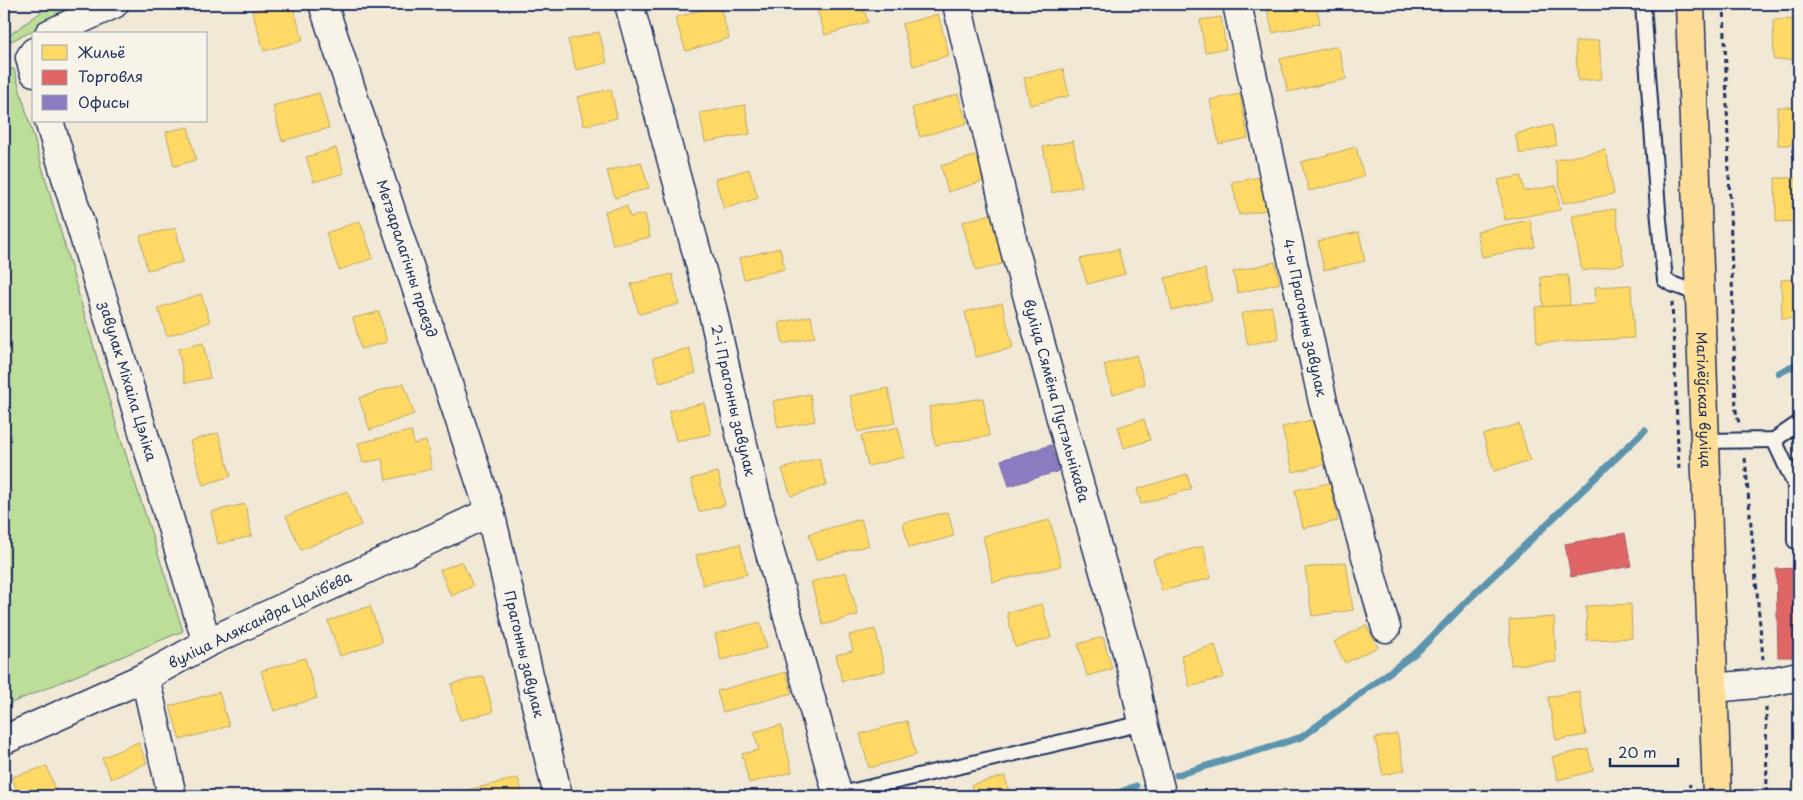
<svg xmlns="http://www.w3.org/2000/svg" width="1803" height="800" font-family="'Playpen Sans',sans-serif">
<rect width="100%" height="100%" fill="#f1e8d6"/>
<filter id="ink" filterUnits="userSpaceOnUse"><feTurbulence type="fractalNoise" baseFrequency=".02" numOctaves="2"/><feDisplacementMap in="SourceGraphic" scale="10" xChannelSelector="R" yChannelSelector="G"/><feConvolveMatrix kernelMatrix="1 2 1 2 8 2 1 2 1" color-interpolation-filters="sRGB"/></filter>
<g filter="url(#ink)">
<g fill="#bcde98" stroke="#6c867b">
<polygon points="52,4 94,4 4,44 4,39"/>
<polygon points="4,69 14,69 116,424 183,631 4,706"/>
</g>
<g fill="#ffd966" stroke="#bba664">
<polygon points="278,4 292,4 303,40 264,51 252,11"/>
<polygon points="719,4 729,38 686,51 675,18"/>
<polygon points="823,4 862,4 868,22 825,35 816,6"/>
<polygon points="1266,4 1316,4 1320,23 1273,33"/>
<polygon points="938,14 949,55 913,66 902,24"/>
<polygon points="1221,17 1226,49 1205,52 1200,20"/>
<polygon points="1799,19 1799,59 1774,60 1773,20"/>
<polygon points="599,32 607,63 576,70 568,40"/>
<polygon points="1599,40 1602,79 1578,81 1575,42"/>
<polygon points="1338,46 1346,79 1288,92 1280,59"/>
<polygon points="1063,69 1069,96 1030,105 1024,78"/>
<polygon points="611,89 617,118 584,126 577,97"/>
<polygon points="319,93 329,128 282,141 273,106"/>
<polygon points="958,94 967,123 920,137 912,108"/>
<polygon points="1240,94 1248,138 1219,144 1210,100"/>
<polygon points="745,105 750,134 705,142 700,113"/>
<polygon points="1777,107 1799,107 1799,145 1778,145"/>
<polygon points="1552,125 1557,145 1520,154 1515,134"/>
<polygon points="188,127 196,160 174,166 166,132"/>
<polygon points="1073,141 1082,186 1052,193 1043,147"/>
<polygon points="1356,147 1364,177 1309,191 1301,162"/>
<polygon points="336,148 344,173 314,182 306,157"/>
<polygon points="1606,150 1614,194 1563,203 1555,160"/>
<polygon points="985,153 993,178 948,192 941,166"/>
<polygon points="641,162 649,188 615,198 607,171"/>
<polygon points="749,169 758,198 724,209 715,179"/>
<polygon points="1521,176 1524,191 1556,186 1560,210 1505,220 1498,180"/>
<polygon points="1260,177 1266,210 1239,215 1232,182"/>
<polygon points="1775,178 1799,178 1799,221 1776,222"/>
<polygon points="627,206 630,217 645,214 650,237 613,245 605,211"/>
<polygon points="1615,209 1624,264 1582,271 1572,216"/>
<polygon points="991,214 1005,263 976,271 962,222"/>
<polygon points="1530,220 1535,247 1482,257 1477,231"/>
<polygon points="360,221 373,258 339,270 326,233"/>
<polygon points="176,228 183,262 147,270 140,236"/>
<polygon points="1359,232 1365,261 1324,270 1318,241"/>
<polygon points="780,248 785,269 744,279 739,258"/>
<polygon points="1118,249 1125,274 1087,284 1080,259"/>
<polygon points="1275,262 1280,283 1238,293 1233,272"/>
<polygon points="1205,269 1212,300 1172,310 1165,278"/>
<polygon points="672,274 679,304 639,314 631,284"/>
<polygon points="1568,275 1570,305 1543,307 1541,277"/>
<polygon points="1799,279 1799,318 1782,319 1781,280"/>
<polygon points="1631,285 1634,338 1537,343 1535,307 1596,304 1595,287"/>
<polygon points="201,294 210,322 167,336 158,308"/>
<polygon points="1002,303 1013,348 976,357 965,312"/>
<polygon points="1271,306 1279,338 1248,345 1241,314"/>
<polygon points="379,312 387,342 361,349 353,318"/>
<polygon points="811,316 815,337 783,344 779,323"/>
<polygon points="203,343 210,378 185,383 178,349"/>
<polygon points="689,348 696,373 660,383 653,358"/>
<polygon points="1136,355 1145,384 1113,394 1104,365"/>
<polygon points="404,383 414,414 370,430 359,398"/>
<polygon points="888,388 895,423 858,432 850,396"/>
<polygon points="810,394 815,421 778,428 773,401"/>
<polygon points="983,398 989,436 935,445 929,407"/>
<polygon points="704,403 711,434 676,441 669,411"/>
<polygon points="1144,419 1150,440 1124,448 1118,427"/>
<polygon points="1315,419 1326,464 1293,472 1282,427"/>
<polygon points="1519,424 1530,461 1494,471 1483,435"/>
<polygon points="898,427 905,457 868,466 861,436"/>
<polygon points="411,431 414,444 426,441 432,469 386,480 382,459 363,463 358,443"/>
<polygon points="218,433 231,476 203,485 190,441"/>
<polygon points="819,458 827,485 791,496 782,469"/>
<polygon points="718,472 725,505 699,512 691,479"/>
<polygon points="1187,474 1191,489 1141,504 1137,489"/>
<polygon points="1330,483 1338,521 1303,528 1295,490"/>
<polygon points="347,491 361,525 301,550 286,516"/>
<polygon points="245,504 252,536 218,544 211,512"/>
<polygon points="948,512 954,536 909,548 903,523"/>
<polygon points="861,519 869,545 816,560 809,534"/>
<polygon points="1050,520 1061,566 993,582 983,536"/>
<polygon points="740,544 747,574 703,585 696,555"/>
<polygon points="1203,546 1211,578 1162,591 1153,559"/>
<polygon points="462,561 473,586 451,596 440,570"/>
<polygon points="1346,562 1353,610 1312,616 1305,568"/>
<polygon points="846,572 858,615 823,625 811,582"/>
<polygon points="1042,604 1051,638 1015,647 1007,613"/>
<polygon points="1631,604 1632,638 1587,640 1586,606"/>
<polygon points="370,606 382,642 340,656 328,621"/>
<polygon points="1554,617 1556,662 1511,665 1509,620"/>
<polygon points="760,622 767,648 721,660 715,634"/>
<polygon points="1366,625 1378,647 1345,663 1334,642"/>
<polygon points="875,629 885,671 842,681 836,655 853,651 849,635"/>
<polygon points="1103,637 1112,669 1087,676 1078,644"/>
<polygon points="1215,645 1224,677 1190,687 1181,655"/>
<polygon points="305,658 317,698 274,711 261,671"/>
<polygon points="786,672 792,693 723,712 717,691"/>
<polygon points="484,676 493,712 460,720 451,684"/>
<polygon points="1579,691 1586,735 1556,740 1548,697"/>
<polygon points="219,692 229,726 180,740 170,706"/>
<polygon points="907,721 916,755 869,768 860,734"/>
<polygon points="781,725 792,772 749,783 742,754 759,750 754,732"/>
<polygon points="1397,734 1405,770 1383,775 1375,738"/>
<polygon points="138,742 147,763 111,779 102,758"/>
<polygon points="1588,749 1593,771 1558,780 1552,757"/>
<polygon points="47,766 57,796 19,796 12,777"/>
<polygon points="1005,776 1010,796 974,796 971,785"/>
<polygon points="518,778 523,796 466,796 464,791"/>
</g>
<g fill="#e06666" stroke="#a55664">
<polygon points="1625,533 1631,566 1571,577 1565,544"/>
<polygon points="1799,568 1799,657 1778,657 1776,569"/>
</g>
<polygon fill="#8e7cc3" stroke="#6c65a5" points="1051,445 1059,471 1009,486 1001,460"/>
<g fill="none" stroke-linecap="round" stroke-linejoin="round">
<g stroke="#5c94ad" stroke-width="7">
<polyline points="1779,373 1799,363"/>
<polyline points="1177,775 1302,737 1418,651 1469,599 1645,430"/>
<polyline points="1111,796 1136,786"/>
</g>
<g stroke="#1b2f5e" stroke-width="18">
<g id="lane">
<polyline points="1643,4 1658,210 1665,280 1672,284 1699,294"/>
<polyline points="1774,440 1795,485 1795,541"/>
<polyline points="1704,441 1774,440 1799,423"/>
<polyline points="837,795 1143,723"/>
</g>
</g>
<g stroke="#1b2f5e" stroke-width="31">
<g id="street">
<path id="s1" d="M 323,4 L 490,512 L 558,796"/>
<path id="s2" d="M 629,4 L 712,308 L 739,429 L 769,549 L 838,796"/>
<path id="s3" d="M 957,4 L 1014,247 L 1071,455 L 1132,670 L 1143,723 L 1162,796"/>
<path id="s4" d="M 1237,4 L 1323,402 L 1386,628"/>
<polyline points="49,34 114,4"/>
<polyline points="34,52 30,58 34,72"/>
<path id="s5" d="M 49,121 L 207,643"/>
<polyline points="145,677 172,796"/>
<polyline points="1714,688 1765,683 1799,676"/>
<polyline points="4,740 145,677 207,643 490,512"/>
</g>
</g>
<g stroke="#1b2f5e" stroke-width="31">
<g id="primary">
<path id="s6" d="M 1690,4 L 1717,796"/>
</g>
</g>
<g stroke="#1b2f5e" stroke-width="3" stroke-dasharray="5 4" stroke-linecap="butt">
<polyline points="1724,4 1736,411 1739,423"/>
<polyline points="1672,302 1679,470"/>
<polyline points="1745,458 1763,659"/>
<polyline points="1766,707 1767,796"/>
<polyline points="1688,796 1690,784"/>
</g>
<use href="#lane" stroke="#f7f3e8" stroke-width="14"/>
<use href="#street" stroke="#f7f3e8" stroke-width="28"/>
<use href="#primary" stroke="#fedd96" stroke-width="28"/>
</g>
</g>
<g text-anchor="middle" stroke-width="5" stroke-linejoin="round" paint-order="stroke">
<g font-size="14" fill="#1b2f5e" stroke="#f7f3e8">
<text dy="5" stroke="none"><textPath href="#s1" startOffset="268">Метэаралагічны праезд</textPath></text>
<text dy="5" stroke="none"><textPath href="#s4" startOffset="321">4-ы Прагонны завулак</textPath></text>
<text dy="5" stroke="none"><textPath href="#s5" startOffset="272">завулак Міхаіла Цэліка</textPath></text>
<text dy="5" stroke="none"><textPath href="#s2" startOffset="410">2-і Прагонны завулак</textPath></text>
<text dy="5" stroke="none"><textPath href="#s6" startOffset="396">Магілёўская вуліца</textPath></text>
<text dy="5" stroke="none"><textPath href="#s3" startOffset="409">вуліца Сямёна Пустэльнікава</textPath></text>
<text transform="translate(260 620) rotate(-26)" y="5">вуліца Аляксандра Цалібʼева</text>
<text dy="5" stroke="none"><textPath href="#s1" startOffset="681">Прагонны завулак</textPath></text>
</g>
</g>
<rect width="1803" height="800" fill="none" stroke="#f7f3e8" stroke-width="20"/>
<rect x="10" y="10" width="1783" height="780" fill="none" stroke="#1b2f5e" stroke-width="2" filter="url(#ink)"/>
<rect x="32" y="32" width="175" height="90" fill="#f7f3e8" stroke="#9fa5b1"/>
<rect x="42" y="45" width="25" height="15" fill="#ffd966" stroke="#9fa5b1"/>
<text x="78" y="58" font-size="15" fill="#1b2f5e">Жильё</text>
<rect x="42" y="70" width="25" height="15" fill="#e06666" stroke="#9fa5b1"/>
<text x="78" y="82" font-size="15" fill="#1b2f5e">Торговля</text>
<rect x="42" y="95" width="25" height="15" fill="#8e7cc3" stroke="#9fa5b1"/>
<text x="78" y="108" font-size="15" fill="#1b2f5e">Офисы</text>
<path d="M1610 758v8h68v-8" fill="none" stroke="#1b2f5e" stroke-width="2.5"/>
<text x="1618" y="758" font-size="15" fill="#1b2f5e" stroke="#f7f3e8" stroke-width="4" paint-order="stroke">20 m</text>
</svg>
